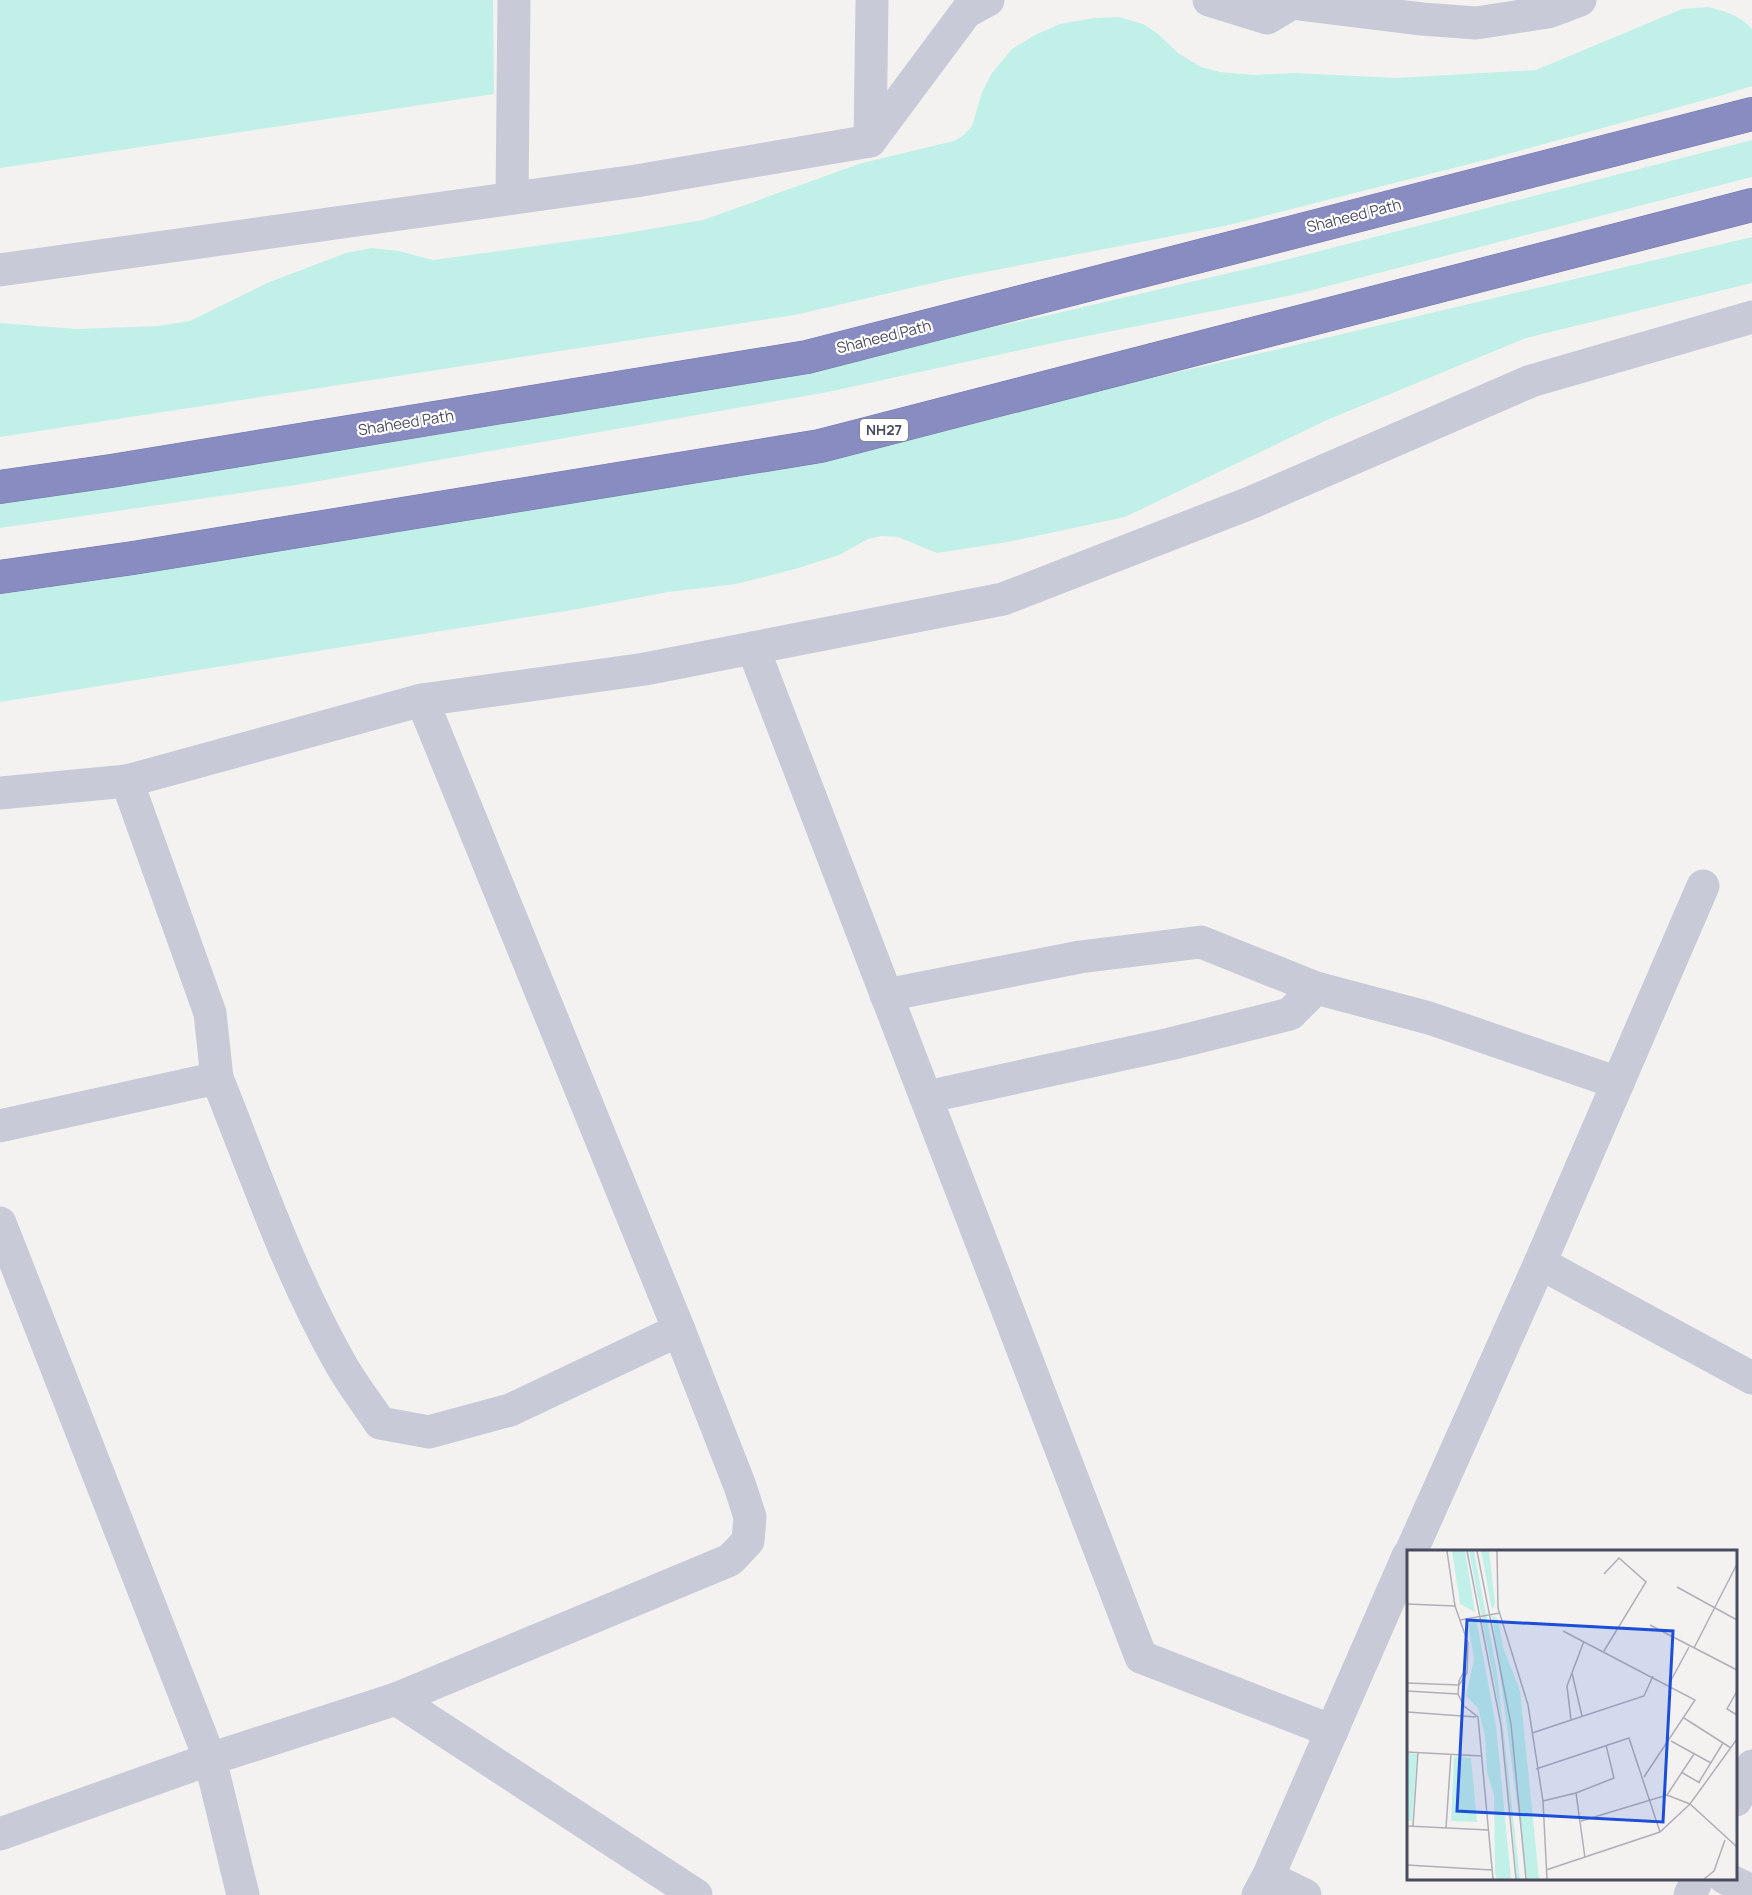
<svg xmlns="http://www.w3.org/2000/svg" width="1752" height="1895" font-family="Manrope,sans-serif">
<rect width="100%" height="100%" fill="#f4f2f1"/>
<g fill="#c1f0e8">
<polygon points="0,0 493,0 494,94 0,168"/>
<path d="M 1707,7 C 1723,10 1741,16 1752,29 L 1752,86 L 1723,95 L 1493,158 L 1229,225 L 954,278 L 795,315 L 0,437 L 0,323 L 76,329 L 158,326 L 190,321 L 267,283 L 346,253 L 372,248 L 399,251 L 433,260 L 615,235 L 703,220 L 862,163 L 954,141 L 964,135 L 972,126 L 982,92 L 992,73 L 1012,49 L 1037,34 L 1060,24 L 1094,18 L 1119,17 L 1143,24 L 1157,33 L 1178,53 L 1201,67 L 1220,72 L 1254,75 L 1294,73 L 1396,78 L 1536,70 L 1682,9 Z"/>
<polygon points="1752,140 1752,177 1293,295 1062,341 828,392 296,485 0,528 0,494 823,364 1049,315 1289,259"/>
<polygon points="1752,237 1752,283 1526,338 1327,420 1125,517 1008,542 937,553 898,537 881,536 868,539 839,555 795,569 736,584 668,592 578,609 0,702 0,582 906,434 1279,349"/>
</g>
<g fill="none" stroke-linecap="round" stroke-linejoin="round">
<g stroke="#7477ac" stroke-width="34">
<g id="highway">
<polyline points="0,487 111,471 807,357 1752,114"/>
<polyline points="0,577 133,558 820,446 1752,205"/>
</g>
</g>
<g stroke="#c8cad8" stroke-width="33">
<polyline points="1209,0 1267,18 1292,3 1422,19 1476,23 1548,12 1580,0"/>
<polyline points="870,141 872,0"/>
<polyline points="512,198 514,0"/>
<polyline points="0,270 636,181 870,141 966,12 988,0"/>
<polyline points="753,648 1141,1657 1332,1731"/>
<polyline points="0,793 127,781 422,700 645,669 1003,599 1250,503 1531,381 1752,317"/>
<polyline points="886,995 1080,957 1201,942 1316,988 1429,1018 1618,1083"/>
<path d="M 217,1078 C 255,1173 289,1272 339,1361 C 351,1383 367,1403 380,1423 L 429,1432 L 510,1410 L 679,1330"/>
<polyline points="926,1097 1170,1044 1290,1014 1316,988"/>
<polyline points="0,1126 217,1078 210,1013 127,781"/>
<polyline points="0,1223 210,1759 243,1895"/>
<polyline points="1540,1263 1752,1378"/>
<polyline points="1411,1552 1540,1263 1703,886"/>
<polyline points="396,1699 696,1895"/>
<polyline points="1736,1800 1752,1766"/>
<polyline points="0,1834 210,1759 396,1699 730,1560 748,1541 750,1517 740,1486 679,1330 422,700"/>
<polyline points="1268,1877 1305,1895"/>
<polyline points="1725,1878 1752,1891"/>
<polyline points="1258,1895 1268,1877 1408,1556"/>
<polyline points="1690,1895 1698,1878"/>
</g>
<use href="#highway" stroke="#898cc0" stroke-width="33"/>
</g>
<g text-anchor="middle" stroke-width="4.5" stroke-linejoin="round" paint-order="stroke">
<rect fill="#fff" stroke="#80818f" stroke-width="1.5" x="860" y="419" width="48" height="22" rx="4.5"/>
<g font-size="14" font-weight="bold" fill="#494b5f">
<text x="884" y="435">NH27</text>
</g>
<g font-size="15" fill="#494b5f" stroke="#fff">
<text transform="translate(1354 216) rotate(-14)" y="5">Shaheed Path</text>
<text transform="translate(884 337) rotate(-14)" y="5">Shaheed Path</text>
<text transform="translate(406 423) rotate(-9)" y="5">Shaheed Path</text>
</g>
</g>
<g transform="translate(1407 1550)">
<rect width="330" height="330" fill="#f4f2f1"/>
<path d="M 45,1 L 58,1 L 68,62 L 53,54 ZM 62,1 L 67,1 L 90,122 L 113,329 L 110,329 L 95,173 ZM 74,1 L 82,1 L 88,53 L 85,60 ZM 85,65 L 91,69 L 96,97 L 113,141 L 132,329 L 120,329 ZM 69,68 L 89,176 L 104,329 L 90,329 L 88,323 L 87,245 L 80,222 L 78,186 L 71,158 L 59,146 L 67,109 L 61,75 ZM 0,203 L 10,204 L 5,271 L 0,270 ZM 47,207 L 64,208 L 70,272 L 44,271 Z" fill="#c1f0e8"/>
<path fill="none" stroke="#b0afb7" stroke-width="1.5" d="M 40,1 L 48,56 L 61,93 L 60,123 L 52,135M 60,1 L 94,175 L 109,329M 70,1 L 104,174 L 119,329M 90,1 L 91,58 L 121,155 L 136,251 L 140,329M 270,37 L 330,70M 0,54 L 48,56M 53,70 L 93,63M 243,75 L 330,120M 156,81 L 288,150 L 237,227M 287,98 L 330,14M 197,101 L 239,32 L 212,8 L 197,24M 58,120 L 52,131 L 51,144 L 57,156 L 71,167 L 86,329M 165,123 L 175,166M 0,133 L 52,135M 262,134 L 282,97M 0,141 L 51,144M 330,141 L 320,159 L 330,165M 0,162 L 69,167M 277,168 L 324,198M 164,170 L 160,136 L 177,91M 125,183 L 237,146 L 246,126M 264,191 L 304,213M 0,202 L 75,206M 129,219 L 222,188 L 253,282M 274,222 L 293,233M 292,232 L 316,193M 169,243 L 207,228 L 199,195M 260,245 L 287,204M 136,251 L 169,243 L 178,308M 174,271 L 260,245 L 283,254 L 330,297M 0,276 L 81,280M 6,276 L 11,202M 39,278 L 44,204M 0,315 L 85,320M 139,320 L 253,282 L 283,254 L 330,189M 297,329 L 307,321 L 318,290"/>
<path fill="#1d4ed8" fill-opacity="0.15" stroke="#1d4ed8" stroke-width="3" d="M 60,70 L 266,81 L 256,272 L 50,261 Z"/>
<rect width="330" height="330" fill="none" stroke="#494b5f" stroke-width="3"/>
</g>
</svg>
